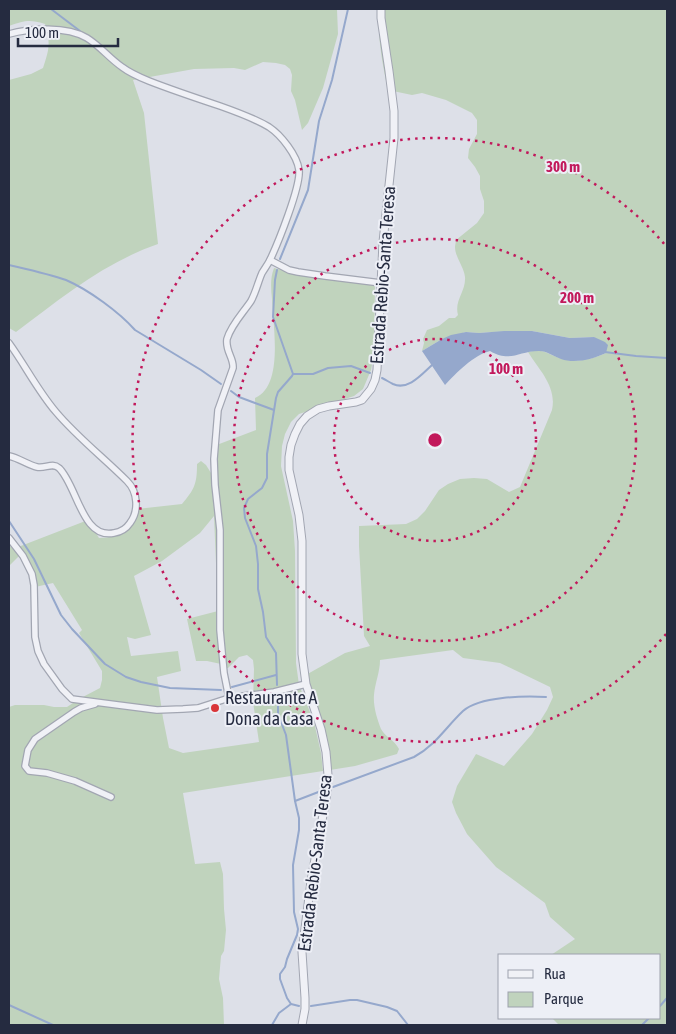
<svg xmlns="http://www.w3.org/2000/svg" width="676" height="1034" font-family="'Asap Condensed',sans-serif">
<rect width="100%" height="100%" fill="#dde0e8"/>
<g fill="#c0d3bd" fill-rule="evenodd">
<path d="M 9,9 L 337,9 L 338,34 L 323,88 L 308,123 L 302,130 L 295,100 L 291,91 L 292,75 L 290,69 L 285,65 L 276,63 L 263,62 L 245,70 L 234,68 L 194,69 L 133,80 L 144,113 L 158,244 C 105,262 60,299 16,332 L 9,328 L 9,80 L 31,74 L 43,68 C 49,50 51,43 45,24 C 28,19 25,21 9,26 Z"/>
<path d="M 380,9 L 667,9 L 667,1025 L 559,1025 L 552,1018 L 660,1018 L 660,955 L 551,955 L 575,939 L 550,917 L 545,903 L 496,867 L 467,834 L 456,813 L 452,802 L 457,786 L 476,754 L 504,766 L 532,734 L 547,710 L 553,697 L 550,687 L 500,663 L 463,658 L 453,650 L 380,660 C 380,672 375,683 374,695 C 373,706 377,719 381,729 C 386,738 394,739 399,749 L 397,754 L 355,766 L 330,770 L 304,676 L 345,653 L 370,646 L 364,636 L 359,546 L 359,526 L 406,524 L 417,519 L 425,511 L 439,490 L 448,484 L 460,479 L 474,478 L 487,479 L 509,492 L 520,487 L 552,410 C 557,387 540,371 528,352 C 546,348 547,355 563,359 C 577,363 593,359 606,353 L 594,337 L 570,338 L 532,331 L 492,332 L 479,333 L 466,332 L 442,339 L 422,351 L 424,343 L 423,339 L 427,330 L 439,326 L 449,318 L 455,318 L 458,315 C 454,300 466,292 465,277 C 464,267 455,257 455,247 C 455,245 456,242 456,240 L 477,223 L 484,213 L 484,201 L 480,189 L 480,176 L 475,167 L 468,158 L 469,149 L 477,134 L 477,120 L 472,113 L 446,100 L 422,93 L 412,95 L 388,90 C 383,67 376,31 380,9 Z"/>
<path d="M 274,268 L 308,277 L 375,284 L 374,354 L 371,370 L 363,389 L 354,396 L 299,414 L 291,422 L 285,434 L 282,446 L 281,466 L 293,521 L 295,551 L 296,663 L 299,685 L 314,722 L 321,753 L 323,771 L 183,793 L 195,864 L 220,862 L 223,874 L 224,909 L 226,930 L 224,951 L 221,956 L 219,979 L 223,998 L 224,1025 L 9,1025 L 9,707 L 15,705 L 44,705 L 54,707 L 67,707 L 79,699 L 100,688 L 102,680 L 102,671 L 79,633 L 82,630 L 53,583 L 35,587 L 19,556 L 9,566 L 9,545 L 13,549 L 88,520 L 99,538 C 119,537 136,532 137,509 L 182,504 C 195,489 197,483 197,464 L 201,461 L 206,465 L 211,473 L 214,446 L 256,430 L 255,398 C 284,386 273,325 272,299 C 271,289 270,278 274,268 ZM 214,516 L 218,611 L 187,619 L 196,661 L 207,661 L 221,664 L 223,668 L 228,668 L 239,657 L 247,655 L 253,660 L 254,669 L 253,702 L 259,742 L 183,753 L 169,748 L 163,718 L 157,677 L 181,671 L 178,651 L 131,656 L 127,637 L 135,639 L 151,635 L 134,576 L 162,561 L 200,533 Z"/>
</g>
<path fill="#95a8cc" d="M 504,331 L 532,331 L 570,338 L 594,337 L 605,342 L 608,345 L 606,353 C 593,359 575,364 561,359 C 553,356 547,351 539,351 C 518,351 511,363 490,351 C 474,355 456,373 445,385 L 422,351 L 442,339 L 451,335 L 466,332 L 479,333 Z"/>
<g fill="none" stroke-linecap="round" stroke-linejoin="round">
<g stroke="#95a8cc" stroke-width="2">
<polyline points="51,9 80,31"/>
<polyline points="280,259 308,190 319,121 332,80 348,9"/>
<path d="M 9,265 C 26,269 49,274 66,280 C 89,290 119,312 135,330 L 201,370 L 221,384"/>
<polyline points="277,270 275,280 273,317 293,374 292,376 278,392 276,398 267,454 267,478 262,488 248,499 244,508 245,518 256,546 258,564 258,589 263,612 266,637 276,653 277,685"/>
<polyline points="605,352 636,356 667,358"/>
<polyline points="293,374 313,374 328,368 351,366 370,373"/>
<path d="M 382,378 C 386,380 389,382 393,384 C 408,391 422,374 432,365"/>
<polyline points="231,391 239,397 274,410"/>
<polyline points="9,521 34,559 61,615 72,629 105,664 126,677 141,682 170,688 221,690"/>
<polyline points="232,687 276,675"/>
<polyline points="278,697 278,714 286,735 295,801 299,818 299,830 293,865 294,912 298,929 297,935 287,959 285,967 280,974 280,979 287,998 291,1004 299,1006"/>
<path d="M 333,787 L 414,757 C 435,746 446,727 463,711 C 480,696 524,696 546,697"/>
<polyline points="295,801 321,791"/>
<polyline points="9,1005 53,1025"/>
<polyline points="311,1006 350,1000 357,1000 387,1007 397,1011 408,1025"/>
<polyline points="660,1006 667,998"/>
<polyline points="272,1025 279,1013 291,1004"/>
<polyline points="642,1025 649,1018"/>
</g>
<g stroke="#a2a6b2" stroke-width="8">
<g id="minor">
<path d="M 9,34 C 30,28 67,26 87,38 C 100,46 109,58 122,67 C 130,73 139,77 149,81 C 172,90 196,98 220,106 C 237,112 254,118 269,127 C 281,135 297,155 299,170 C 301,186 278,243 270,260 C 268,264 265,268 262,273 C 258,282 256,292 251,301 C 243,313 231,325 227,339 C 225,351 234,358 233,368 L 218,410 L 214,459 L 215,485 L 220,530 L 220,630 L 224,673 L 229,698"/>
<polyline points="270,260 289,270 298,272 325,276 381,283"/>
<path d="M 9,343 C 25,365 38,391 56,412 C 77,437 104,458 127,481 C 138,492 139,511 130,523 C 126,529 121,532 114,533 C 82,540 77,485 59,468 C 52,462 45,469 37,467 C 28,465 19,458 9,456"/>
<polyline points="9,538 23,556 32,574 34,585 35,637 38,651 44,664 62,689 72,699 118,705 157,710 183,709 198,708 229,698 274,692 306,684"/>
<polyline points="95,704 81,708 74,712 35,739 28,750 25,766 29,771 47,773 75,781 111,797"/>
</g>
</g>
<g stroke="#a2a6b2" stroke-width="9">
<polyline id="tertiary" points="302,1025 305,1009 305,998 302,952 311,881 327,793 328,775 326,752 321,729 306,684 302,654 302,541 299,515 289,470 289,457 291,445 295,434 300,424 307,416 318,409 329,406 356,402 362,400 371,389 375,380 377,370 383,242 394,138 394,111 389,71 381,18 381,9"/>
</g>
<use href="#minor" stroke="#f0f1f6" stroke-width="5.5"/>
<use href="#tertiary" stroke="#f0f1f6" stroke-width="7"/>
</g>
<g fill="none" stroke="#c2185b" stroke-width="2.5" stroke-dasharray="2.5 5">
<circle cx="435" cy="440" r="101"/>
<circle cx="435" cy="440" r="201"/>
<path d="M666 634A302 302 0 1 1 666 246"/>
</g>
<circle fill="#d93639" stroke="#edeff6" stroke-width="2" cx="215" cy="708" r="5"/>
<g text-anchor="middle" stroke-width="4" stroke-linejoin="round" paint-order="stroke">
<g font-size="18" fill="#252b40" stroke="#edeff6">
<text transform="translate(383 275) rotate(-86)" y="6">Estrada Rebio-Santa Teresa</text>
<text transform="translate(315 863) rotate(-83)" y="6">Estrada Rebio-Santa Teresa</text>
</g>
<g font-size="18" fill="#252b40" stroke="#edeff6" text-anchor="start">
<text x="225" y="704">Restaurante A<tspan x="225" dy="21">Dona da Casa</tspan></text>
</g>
</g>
<circle cx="435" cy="440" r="8" fill="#c2185b" stroke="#edeff6" stroke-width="2.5"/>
<g font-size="15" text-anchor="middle" font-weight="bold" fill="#c2185b" stroke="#edeff6" stroke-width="4" stroke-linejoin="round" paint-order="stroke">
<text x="563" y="172">300 m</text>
<text x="577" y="303">200 m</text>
<text x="506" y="374">100 m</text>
</g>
<rect width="676" height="1034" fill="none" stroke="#252b40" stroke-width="20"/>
<rect x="498" y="954" width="162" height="65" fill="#edeff6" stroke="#9da1ad"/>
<rect x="508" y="970" width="25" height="8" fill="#f0f1f6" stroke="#9da1ad"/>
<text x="544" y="979" font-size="15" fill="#252b40">Rua</text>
<rect x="508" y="992" width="25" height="15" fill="#c0d3bd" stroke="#9da1ad"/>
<text x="544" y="1004" font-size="15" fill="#252b40">Parque</text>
<path d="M18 38v8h100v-8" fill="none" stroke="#252b40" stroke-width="2.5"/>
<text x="25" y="38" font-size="15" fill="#252b40" stroke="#edeff6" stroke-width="4" paint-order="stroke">100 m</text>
</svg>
